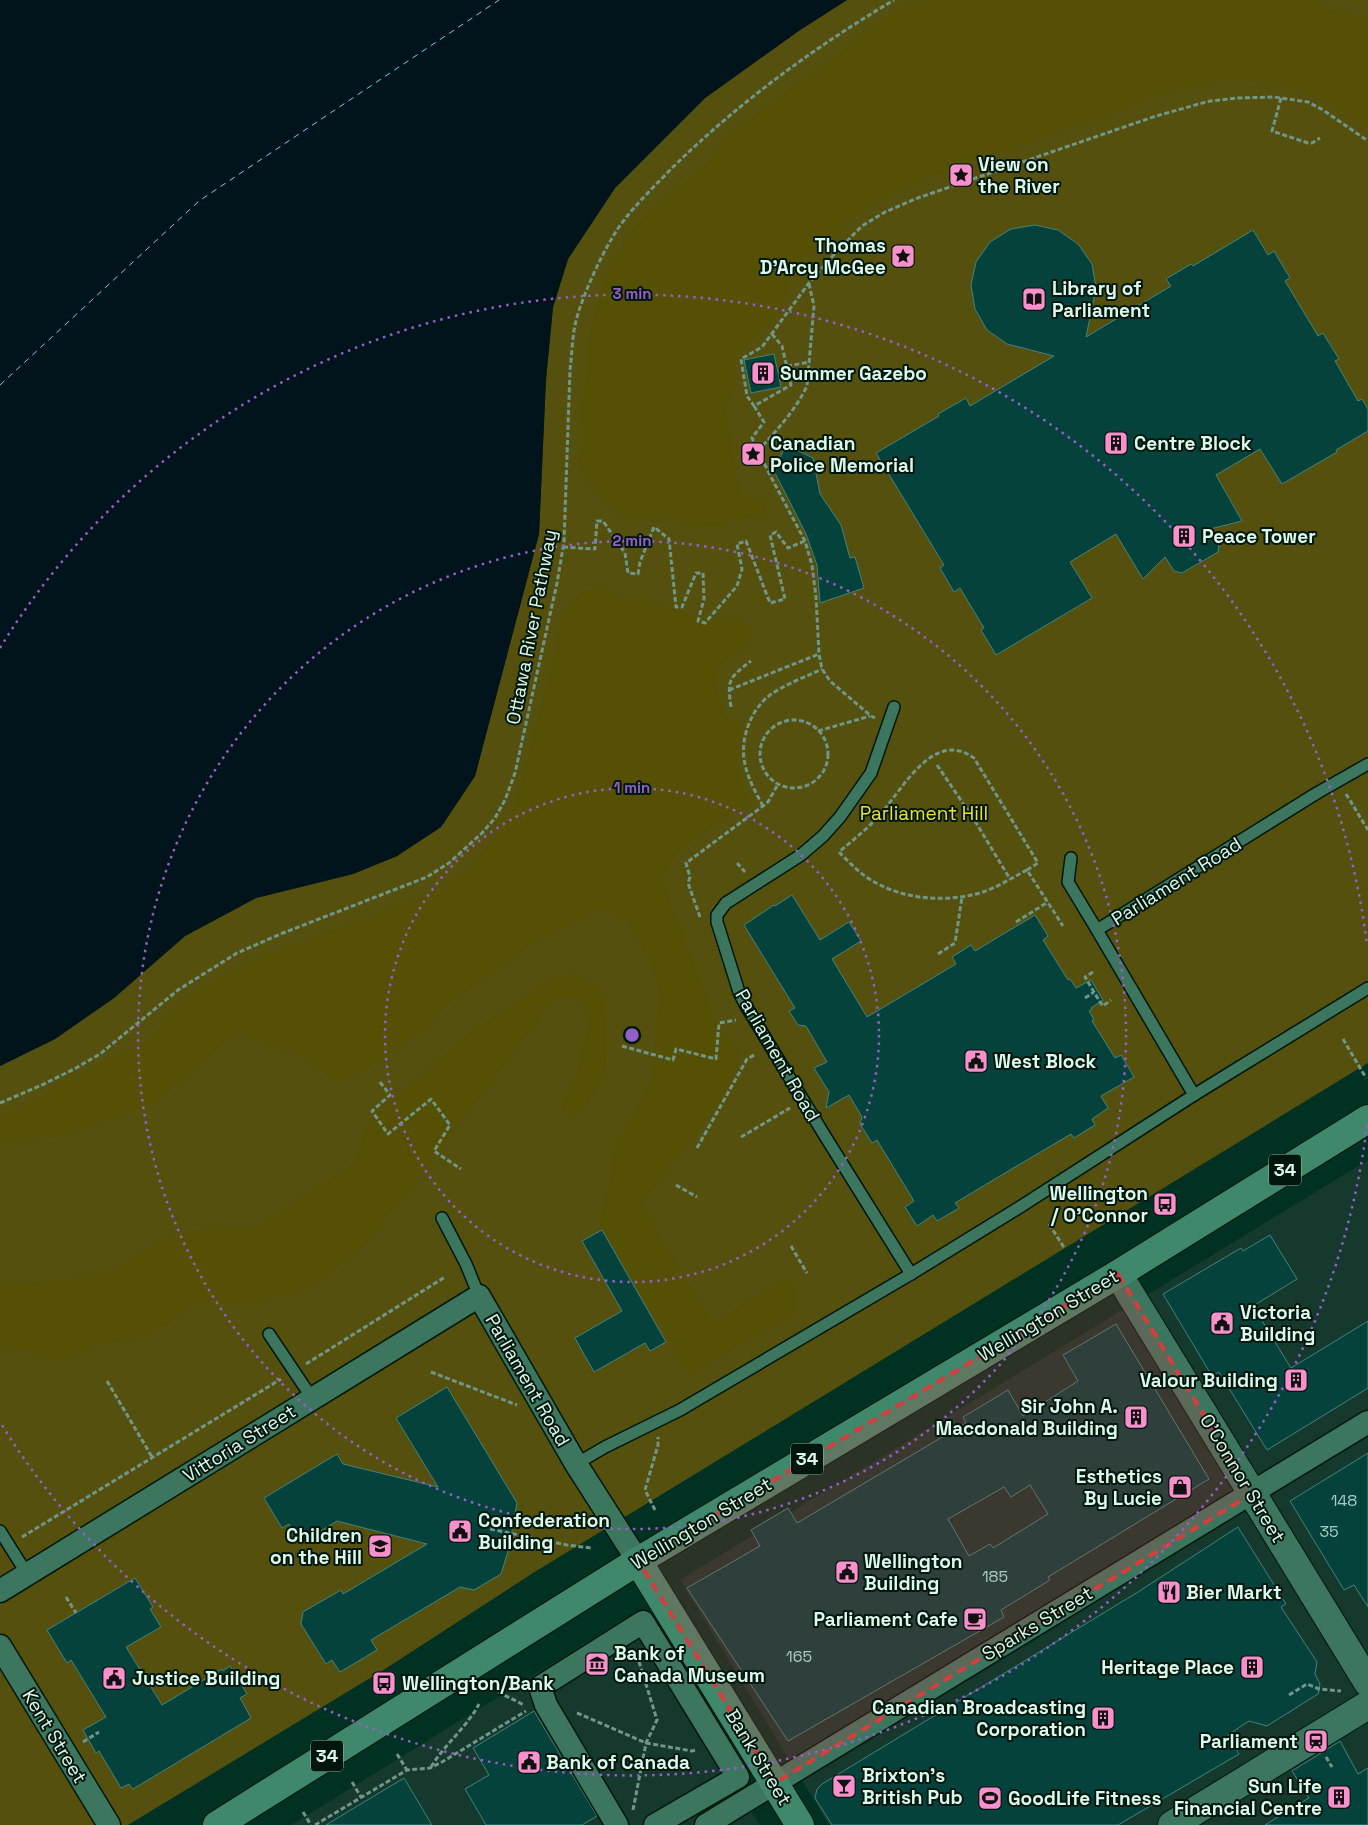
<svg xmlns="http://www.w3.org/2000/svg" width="1368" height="1825" font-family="'Space Grotesk',sans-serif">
<rect width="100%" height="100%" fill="#013122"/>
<g fill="#15392c">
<polygon points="1368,1160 1368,1825 829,1825 680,1580"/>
<polygon points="629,1616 760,1825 291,1825"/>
</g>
<polygon fill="#55500d" points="847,0 1368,0 1368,1063 533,1573 385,1669 128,1825 0,1825 0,1066 55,1039 114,998 185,936 256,898 353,874 397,856 441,827 475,776 539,534 546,379 553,307 568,259 615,188 705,98 800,30"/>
<g fill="#555003">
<polygon points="933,0 1318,0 1331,11 1347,12 1368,25 1368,126 1322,99 1284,84 1230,78 1156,93 1103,117 1055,131 1018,147 980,158 888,193 847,221 828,246 795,261 789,269 788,292 776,315 735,357 735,389 725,407 739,492 742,497 764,501 767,505 764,515 728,520 720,526 690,525 667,514 625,517 609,505 581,472 578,457 586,439 581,414 588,367 588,344 605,277 626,239 640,222 709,162 724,139 785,93 811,77 886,17 916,3"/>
<path d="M 607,588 L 619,599 L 654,603 L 710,622 C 730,614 733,617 751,627 L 750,642 L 721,664 L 715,679 L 723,714 L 741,724 L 737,772 L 748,802 L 678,850 L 661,879 L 720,1034 C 723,1036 728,1037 731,1039 C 748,1054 729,1085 721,1100 L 640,1205 L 713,1323 L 788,1278 L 792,1285 L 796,1312 L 689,1374 L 600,1224 L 610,1181 L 614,1150 L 652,1079 L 660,992 L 650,959 L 625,918 L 601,909 L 537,940 L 447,1004 L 428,1027 L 364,1070 L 336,1082 L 305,1057 L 240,1033 L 231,1035 L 216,1050 L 156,1102 L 60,1136 L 11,1139 L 0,1143 L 0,1119 L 151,1038 L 183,1001 L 253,960 L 428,896 L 469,869 L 505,827 L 516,803 L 556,652 L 561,620 L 582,592 Z"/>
<path d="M 572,974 L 591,981 L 605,999 L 606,1069 L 585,1107 L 574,1115 L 567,1114 L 562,1110 L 565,1096 L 576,1079 L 592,1014 L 578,1001 L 572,998 L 559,998 L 554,1000 L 545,1010 L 539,1022 L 523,1039 L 413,1185 L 395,1207 L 385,1217 L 365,1244 L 327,1275 L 295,1292 L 274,1296 L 244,1304 L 197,1304 L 184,1310 L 169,1323 L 138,1336 L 94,1346 L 75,1354 L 55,1360 L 15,1347 L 0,1346 L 0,1282 L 9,1285 C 43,1282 78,1280 112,1270 C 128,1265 140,1252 155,1245 C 190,1227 218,1228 256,1228 L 262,1226 L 286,1208 L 349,1168 L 357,1157 L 367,1124 L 371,1118 L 395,1100 L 467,1035 L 545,984 L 557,978 Z"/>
</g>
<polygon fill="#02141b" points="0,0 847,0 800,30 705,98 615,188 568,259 553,307 546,379 539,534 475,776 441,827 397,856 353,874 256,898 185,936 114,998 55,1039 0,1066"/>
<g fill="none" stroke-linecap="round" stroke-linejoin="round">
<polyline stroke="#6fd1f7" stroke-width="1" stroke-dasharray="6 5" stroke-linecap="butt" points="0,385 199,201 499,0"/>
</g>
<g fill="#06423c" stroke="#40857d" fill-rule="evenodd">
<polygon points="1035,225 1058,230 1078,244 1092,264 1096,288 1086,337 1171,286 1166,279 1191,264 1193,266 1253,230 1268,255 1274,251 1290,278 1285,281 1318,336 1323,333 1339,359 1335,361 1358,401 1362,399 1368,409 1368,431 1336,450 1337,452 1282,484 1260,449 1216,475 1242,521 1210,529 1219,544 1218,552 1182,573 1174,571 1165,557 1143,579 1116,534 1070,562 1092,598 996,655 981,630 984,628 960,588 954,592 940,568 944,565 876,453 939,416 938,414 966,398 970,406 1054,356 1007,344 987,330 975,309 971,285 976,262 990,242 1011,229"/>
<polygon points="774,354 781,387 751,393 744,360"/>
<polygon points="786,445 813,458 820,494 841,525 850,558 855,557 864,588 820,603 817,565 806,534 774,471"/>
<polygon points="792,895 820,940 849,922 861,941 832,959 867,1017 956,964 952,957 971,945 975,951 1035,915 1048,936 1043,940 1068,980 1070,979 1076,988 1091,980 1103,1000 1091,1008 1092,1009 1089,1011 1094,1020 1092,1021 1115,1058 1121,1055 1134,1077 1101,1096 1108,1108 1092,1119 1095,1125 1074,1138 1071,1134 1000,1176 955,1203 959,1208 937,1221 933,1215 917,1226 905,1207 914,1201 877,1140 872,1143 860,1124 862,1117 849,1095 826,1108 829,1092 814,1068 827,1062 806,1026 798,1025 789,1011 795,1008 744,925 774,905 775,906"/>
<polygon points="602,1230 666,1342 650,1351 645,1343 594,1372 575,1338 622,1311 582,1241"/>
<polygon points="1270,1235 1297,1279 1253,1306 1291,1368 1368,1321 1368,1388 1267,1450 1219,1372 1212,1376 1163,1294 1241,1248 1243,1251"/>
<path d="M 1116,1324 L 1209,1479 L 1048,1577 L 1050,1580 L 1001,1610 L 1004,1617 L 788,1741 L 687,1588 L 760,1546 L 751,1530 L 788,1508 L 797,1523 L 966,1423 L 963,1417 L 1008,1390 L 1023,1416 L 1078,1381 L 1063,1355 ZM 1030,1485 L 1048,1514 L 993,1548 L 990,1544 L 969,1556 L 948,1519 L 1004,1487 L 1011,1497 Z"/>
<polygon points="447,1387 517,1503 509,1548 501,1574 474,1590 460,1587 371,1640 377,1650 340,1672 332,1660 326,1664 301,1624 303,1612 341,1590 343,1594 427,1544 337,1521 301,1543 289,1524 282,1528 264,1498 337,1454 343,1464 438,1487 396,1418"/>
<polygon points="1368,1453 1368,1607 1354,1585 1344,1590 1290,1501"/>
<polygon points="1238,1527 1286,1604 1281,1607 1317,1662 1315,1674 1320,1684 1318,1694 1267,1726 1249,1721 1228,1735 1239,1754 1118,1825 832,1825 815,1798 817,1789 822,1784 1138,1592"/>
<polygon points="135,1578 153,1607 150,1609 161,1627 126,1647 162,1705 222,1669 223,1671 230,1666 247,1694 240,1698 251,1718 133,1789 129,1784 121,1788 99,1751 96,1753 83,1730 106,1717 71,1660 67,1663 47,1630"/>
<polygon points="534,1711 597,1816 582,1825 486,1825 465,1789 489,1775 473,1748"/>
<polygon points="1340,1741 1358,1774 1368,1768 1368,1825 1265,1825 1309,1798 1292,1771"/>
<polygon points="404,1778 432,1825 326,1825 364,1802"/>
</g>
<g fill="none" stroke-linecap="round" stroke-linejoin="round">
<g stroke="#00170d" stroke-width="14">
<g id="lane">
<polyline points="894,707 871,773 840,817 823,836 801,855 726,903 717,915 717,922 739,992 746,1006 825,1136 911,1274"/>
<polyline points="1071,858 1068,882 1097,930"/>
<polyline points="1194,1095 1097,930 1317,793 1368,764"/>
<polyline points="442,1218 466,1264 479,1296"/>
<polyline points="269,1334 312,1398"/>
<polyline points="576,1464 605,1447 680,1410 911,1274 1020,1207 1194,1095 1368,988"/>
<polyline points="0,1531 27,1574"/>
</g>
</g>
<g stroke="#00170d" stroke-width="25">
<g id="street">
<polyline points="0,1591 479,1296 576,1464 638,1561"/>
<polyline points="0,1646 109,1825"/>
<polyline points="617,1825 546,1705 540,1687 643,1622 738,1777 655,1825"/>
<polyline points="706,1825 1368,1422"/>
</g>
</g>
<g stroke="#00170d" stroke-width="30">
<g id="secondary">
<polyline points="1118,1274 1368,1683"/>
<polyline points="1172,1825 1368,1705"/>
</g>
</g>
<g stroke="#00170d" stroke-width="30">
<g id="primary">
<polyline points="638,1561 800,1825"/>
<polyline points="217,1825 638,1561 1118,1274 1368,1119"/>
</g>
</g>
<g stroke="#6f9688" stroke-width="3" stroke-dasharray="5 2.5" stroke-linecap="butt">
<polyline points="1281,98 1272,131 1308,143 1312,143 1320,138"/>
<polyline points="772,334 782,346 791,385 754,406 747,396 741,359 762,347 809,283 828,261 853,235 862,226 885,212 915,199 1156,116 1210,101 1238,98 1274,97 1308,102 1323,110 1368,141"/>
<polyline points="787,366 810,362"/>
<polyline points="754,406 764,422 752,438 771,477 805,541 812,565 816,597 819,654 822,669 830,681 871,716 875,718"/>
<path d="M 758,451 C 776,431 795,411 807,386 L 814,306 L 809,284"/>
<polyline points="563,547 595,549 597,521 603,521 625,553 628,573 638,574 640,562 654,527 669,539 676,607 682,607 696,573 703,573 704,599 698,621 705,623 737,586 742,569 737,544 746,541 770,603 785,599 770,535 776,532 788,548 805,541"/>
<polyline points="729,690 819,654"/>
<path d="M 731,707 C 727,679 729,678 751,661"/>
<circle cx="794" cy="754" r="34"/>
<polyline points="818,731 870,716"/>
<polyline points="937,765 975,821 1010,879"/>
<polyline points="1346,794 1368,830"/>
<path d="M 763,806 C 756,793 748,779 745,764 C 739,740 751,709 770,695 C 786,684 805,677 822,669"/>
<polyline points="737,863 745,872"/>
<path d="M 1027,870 L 1038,863 L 974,758 C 934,729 904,787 882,812 C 870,827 854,839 839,852 C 849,862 859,873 871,880 C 903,900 948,903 983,892 C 998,887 1013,877 1027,870 L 1063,926"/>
<polyline points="700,917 688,883 690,877 686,863 763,806 768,802 778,784"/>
<polyline points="1016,922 1048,902"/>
<polyline points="938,954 955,943 962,897"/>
<polyline points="1093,972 1085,977 1100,1002 1103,1006 1111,1000"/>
<polyline points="1085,998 1094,992"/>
<polyline points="1343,1039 1366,1078"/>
<polyline points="622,1046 673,1060 676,1049 716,1059 719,1023 736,1020"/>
<polyline points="380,1082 390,1095 372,1111 388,1134 431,1099 450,1125 434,1151 461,1169"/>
<path d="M 0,1103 L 44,1084 L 76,1068 L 100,1054 L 178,990 L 237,953 L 283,933 L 427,877 L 449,863 L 482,833 L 495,818 L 505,800 L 515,773 L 557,583 L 564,542 L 570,370 C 572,354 572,337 576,321 C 582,297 599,260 612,238 C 627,212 650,191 671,169 C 737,104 813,48 894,0"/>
<polyline points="741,1137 790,1108"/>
<polyline points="697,1148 747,1059 756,1054"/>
<polyline points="676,1185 697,1197"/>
<polyline points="1049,1224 1065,1249"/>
<polyline points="791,1246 807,1273"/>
<polyline points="306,1364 445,1277"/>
<polyline points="431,1372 517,1405"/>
<polyline points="107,1381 152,1457"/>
<polyline points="655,1510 645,1490 658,1445 658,1437"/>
<polyline points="490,1529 567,1545 591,1548"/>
<polyline points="22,1537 281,1379"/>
<polyline points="66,1597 76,1613"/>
<polyline points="498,1692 524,1705"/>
<polyline points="1289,1695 1307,1684 1319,1689 1341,1691"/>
<polyline points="577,1713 646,1743 692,1751 696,1750"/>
<polyline points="83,1742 99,1732"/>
<polyline points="397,1754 407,1770"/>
<polyline points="1326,1757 1332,1767"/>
<path d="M 431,1767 C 445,1744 467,1727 479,1704"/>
<polyline points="352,1782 361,1797"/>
<polyline points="633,1810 646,1743 657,1720 637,1655"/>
<polyline points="303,1812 311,1825"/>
<polyline points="315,1825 407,1770 430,1768 442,1762 526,1711"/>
</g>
<use href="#lane" stroke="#3d765f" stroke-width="11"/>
<use href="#street" stroke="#3d765f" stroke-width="22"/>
<use href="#secondary" stroke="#3d765f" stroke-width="28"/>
<use href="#primary" stroke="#40886c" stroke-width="28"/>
</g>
<path fill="#d73d3c" fill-opacity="0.2" stroke="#d73d3c" stroke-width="4" stroke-dasharray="10 6" stroke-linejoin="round" d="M 1118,1274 L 1252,1494 L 775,1783 L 638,1561 Z"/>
<g fill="none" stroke="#9360ca" stroke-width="2.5" stroke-dasharray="2.5 5">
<circle cx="632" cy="1035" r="247"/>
<circle cx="632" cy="1035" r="494"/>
<path d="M1367 1125A741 741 0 0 1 0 1422M0 648A741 741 0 0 1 1367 945"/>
</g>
<defs>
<g id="sight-square" transform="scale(1.25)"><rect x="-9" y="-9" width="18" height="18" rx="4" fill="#f890cc" stroke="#01160d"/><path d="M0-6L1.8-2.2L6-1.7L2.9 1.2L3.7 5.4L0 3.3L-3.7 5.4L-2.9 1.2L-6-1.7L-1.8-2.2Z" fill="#111"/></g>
<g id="library-square" transform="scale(1.25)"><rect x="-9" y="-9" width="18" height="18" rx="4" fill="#f890cc" stroke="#01160d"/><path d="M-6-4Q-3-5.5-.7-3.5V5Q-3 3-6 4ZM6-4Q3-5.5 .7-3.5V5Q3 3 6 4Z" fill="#111"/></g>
<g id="building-square" transform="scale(1.25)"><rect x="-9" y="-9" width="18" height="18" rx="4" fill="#f890cc" stroke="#01160d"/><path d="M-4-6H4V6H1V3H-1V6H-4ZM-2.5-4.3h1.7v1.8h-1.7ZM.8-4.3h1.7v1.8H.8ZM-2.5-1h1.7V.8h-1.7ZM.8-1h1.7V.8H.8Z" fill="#111"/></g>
<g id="civic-square" transform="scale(1.25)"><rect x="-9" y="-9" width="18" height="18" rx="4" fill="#f890cc" stroke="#01160d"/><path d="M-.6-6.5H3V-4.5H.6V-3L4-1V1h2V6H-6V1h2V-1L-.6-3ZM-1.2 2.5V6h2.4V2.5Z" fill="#111"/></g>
<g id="bus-square" transform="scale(1.25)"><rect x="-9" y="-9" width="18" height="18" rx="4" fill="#f890cc" stroke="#01160d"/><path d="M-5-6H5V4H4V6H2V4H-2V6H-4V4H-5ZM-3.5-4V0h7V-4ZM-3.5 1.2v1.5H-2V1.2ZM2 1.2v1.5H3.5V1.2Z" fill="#111"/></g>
<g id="shop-square" transform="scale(1.25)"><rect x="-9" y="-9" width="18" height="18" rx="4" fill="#f890cc" stroke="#01160d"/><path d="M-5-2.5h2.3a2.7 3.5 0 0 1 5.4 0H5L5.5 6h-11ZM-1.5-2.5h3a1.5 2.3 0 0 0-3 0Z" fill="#111"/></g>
<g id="school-square" transform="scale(1.25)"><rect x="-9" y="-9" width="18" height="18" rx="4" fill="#f890cc" stroke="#01160d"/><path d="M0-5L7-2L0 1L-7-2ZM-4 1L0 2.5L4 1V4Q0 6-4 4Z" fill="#111"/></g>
<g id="restaurant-square" transform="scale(1.25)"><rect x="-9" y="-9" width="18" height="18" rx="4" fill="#f890cc" stroke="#01160d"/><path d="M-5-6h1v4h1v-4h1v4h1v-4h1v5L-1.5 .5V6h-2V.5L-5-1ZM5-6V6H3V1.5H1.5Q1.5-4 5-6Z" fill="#111"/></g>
<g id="cafe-square" transform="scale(1.25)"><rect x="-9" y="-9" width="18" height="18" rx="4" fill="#f890cc" stroke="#01160d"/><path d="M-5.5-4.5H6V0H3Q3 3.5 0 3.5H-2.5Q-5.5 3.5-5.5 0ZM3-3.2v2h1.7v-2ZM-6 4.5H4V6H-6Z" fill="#111"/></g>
<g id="museum-square" transform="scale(1.25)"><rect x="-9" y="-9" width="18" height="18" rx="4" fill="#f890cc" stroke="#01160d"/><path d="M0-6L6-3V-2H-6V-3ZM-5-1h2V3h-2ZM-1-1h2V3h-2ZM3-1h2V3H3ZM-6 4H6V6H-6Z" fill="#111"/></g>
<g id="station-square" transform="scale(1.25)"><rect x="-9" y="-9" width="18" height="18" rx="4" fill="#f890cc" stroke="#01160d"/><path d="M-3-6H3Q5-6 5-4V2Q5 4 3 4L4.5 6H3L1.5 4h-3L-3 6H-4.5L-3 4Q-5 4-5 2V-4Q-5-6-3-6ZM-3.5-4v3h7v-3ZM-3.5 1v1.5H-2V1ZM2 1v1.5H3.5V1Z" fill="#111"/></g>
<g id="bar-square" transform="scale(1.25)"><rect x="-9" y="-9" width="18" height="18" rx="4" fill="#f890cc" stroke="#01160d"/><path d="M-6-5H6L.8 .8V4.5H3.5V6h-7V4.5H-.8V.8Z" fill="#111"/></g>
<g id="stadium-square" transform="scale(1.25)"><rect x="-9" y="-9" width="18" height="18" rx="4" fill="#f890cc" stroke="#01160d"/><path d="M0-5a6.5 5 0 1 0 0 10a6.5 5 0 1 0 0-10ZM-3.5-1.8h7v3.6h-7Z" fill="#111"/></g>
</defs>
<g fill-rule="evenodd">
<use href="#sight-square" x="961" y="175"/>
<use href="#sight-square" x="903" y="256"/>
<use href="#library-square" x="1034" y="299"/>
<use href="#building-square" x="763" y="373"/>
<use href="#building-square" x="1116" y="443"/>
<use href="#sight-square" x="753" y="454"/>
<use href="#building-square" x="1184" y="536"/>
<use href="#civic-square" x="976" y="1061"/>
<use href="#bus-square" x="1165" y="1204"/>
<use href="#civic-square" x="1222" y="1323"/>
<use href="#building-square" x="1296" y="1380"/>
<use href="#building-square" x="1136" y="1417"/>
<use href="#shop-square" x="1180" y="1487"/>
<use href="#civic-square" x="460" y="1531"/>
<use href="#school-square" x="380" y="1546"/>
<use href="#civic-square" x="847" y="1572"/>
<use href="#restaurant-square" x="1169" y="1592"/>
<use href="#cafe-square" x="975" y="1619"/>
<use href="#museum-square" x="597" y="1664"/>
<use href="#building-square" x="1252" y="1667"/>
<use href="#civic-square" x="114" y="1678"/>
<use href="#bus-square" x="384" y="1683"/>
<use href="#building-square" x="1103" y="1718"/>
<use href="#station-square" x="1316" y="1741"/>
<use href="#civic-square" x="529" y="1762"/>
<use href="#bar-square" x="844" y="1786"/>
<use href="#building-square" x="1339" y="1797"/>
<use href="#stadium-square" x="990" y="1798"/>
</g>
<g text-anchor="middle" stroke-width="4" stroke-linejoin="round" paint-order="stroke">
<g font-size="16" fill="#a6ccc0">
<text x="1344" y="1506">148</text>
<text x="1329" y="1537">35</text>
<text x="995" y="1582">185</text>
<text x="799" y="1662">165</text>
</g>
<g fill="#01160d" stroke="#9ab6a9" stroke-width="1">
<rect x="1269" y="1154.5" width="32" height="31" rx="4"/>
<rect x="791" y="1443.5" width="32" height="31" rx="4"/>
<rect x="311" y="1740.5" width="32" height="31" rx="4"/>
</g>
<g font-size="18" font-weight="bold" fill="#dcfaec">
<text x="1285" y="1176">34</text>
<text x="807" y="1465">34</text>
<text x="327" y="1762">34</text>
</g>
<g font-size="19" font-weight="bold" fill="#dcfaec" stroke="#01160d" text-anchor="start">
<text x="978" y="171">View on<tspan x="978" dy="22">the River</tspan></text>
<text x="886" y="252" text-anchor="end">Thomas<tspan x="886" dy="22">D'Arcy McGee</tspan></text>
<text x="1052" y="295">Library of<tspan x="1052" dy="22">Parliament</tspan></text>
<text x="780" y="380">Summer Gazebo</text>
<text x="770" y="450">Canadian<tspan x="770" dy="22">Police Memorial</tspan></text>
<text x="1134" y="450">Centre Block</text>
<text x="1202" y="543">Peace Tower</text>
<text x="994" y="1068">West Block</text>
<text x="1148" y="1200" text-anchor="end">Wellington<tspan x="1148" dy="22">/ O'Connor</tspan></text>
<text x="1240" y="1319">Victoria<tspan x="1240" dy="22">Building</tspan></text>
<text x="1278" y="1387" text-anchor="end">Valour Building</text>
<text x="1118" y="1413" text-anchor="end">Sir John A.<tspan x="1118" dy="22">Macdonald Building</tspan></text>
<text x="1162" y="1483" text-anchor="end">Esthetics<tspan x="1162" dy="22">By Lucie</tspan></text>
<text x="478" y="1527">Confederation<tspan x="478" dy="22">Building</tspan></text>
<text x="362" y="1542" text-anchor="end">Children<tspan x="362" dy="22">on the Hill</tspan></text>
<text x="864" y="1568">Wellington<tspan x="864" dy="22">Building</tspan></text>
<text x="1186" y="1599">Bier Markt</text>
<text x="958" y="1626" text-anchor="end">Parliament Cafe</text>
<text x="614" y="1660">Bank of<tspan x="614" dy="22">Canada Museum</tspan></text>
<text x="1234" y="1674" text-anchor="end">Heritage Place</text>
<text x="132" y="1685">Justice Building</text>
<text x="402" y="1690">Wellington/Bank</text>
<text x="1086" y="1714" text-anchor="end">Canadian Broadcasting<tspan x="1086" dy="22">Corporation</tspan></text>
<text x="1298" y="1748" text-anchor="end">Parliament</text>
<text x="546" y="1769">Bank of Canada</text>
<text x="862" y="1782">Brixton's<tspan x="862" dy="22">British Pub</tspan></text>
<text x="1322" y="1793" text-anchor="end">Sun Life<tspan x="1322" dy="22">Financial Centre</tspan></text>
<text x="1008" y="1805">GoodLife Fitness</text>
</g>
<g font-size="19" fill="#dcfaec" stroke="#01160d">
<text transform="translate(531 627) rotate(-79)" y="7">Ottawa River Pathway</text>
<text transform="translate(1176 881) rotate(-32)" y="7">Parliament Road</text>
<text transform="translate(778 1055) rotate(60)" y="7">Parliament Road</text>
<text transform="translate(1048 1315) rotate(-31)" y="7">Wellington Street</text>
<text transform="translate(528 1380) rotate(60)" y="7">Parliament Road</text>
<text transform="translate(239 1443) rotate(-32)" y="7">Vittoria Street</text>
<text transform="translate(1243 1478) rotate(59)" y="7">O'Connor Street</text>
<text transform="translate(701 1523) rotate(-31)" y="7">Wellington Street</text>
<text transform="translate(1037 1623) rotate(-31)" y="7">Sparks Street</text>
<text transform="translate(55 1736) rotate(59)" y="7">Kent Street</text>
<text transform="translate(759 1757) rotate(59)" y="7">Bank Street</text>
</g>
<g font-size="19" fill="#ede134" stroke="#01160d">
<text x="924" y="820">Parliament Hill</text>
</g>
</g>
<circle cx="632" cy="1035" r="8" fill="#9360ca" stroke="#01160d" stroke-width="2.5"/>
<g font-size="15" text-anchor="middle" font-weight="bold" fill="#9360ca" stroke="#01160d" stroke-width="4" stroke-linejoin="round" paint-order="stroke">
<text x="632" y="299">3 min</text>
<text x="632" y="546">2 min</text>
<text x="632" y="793">1 min</text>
</g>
</svg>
